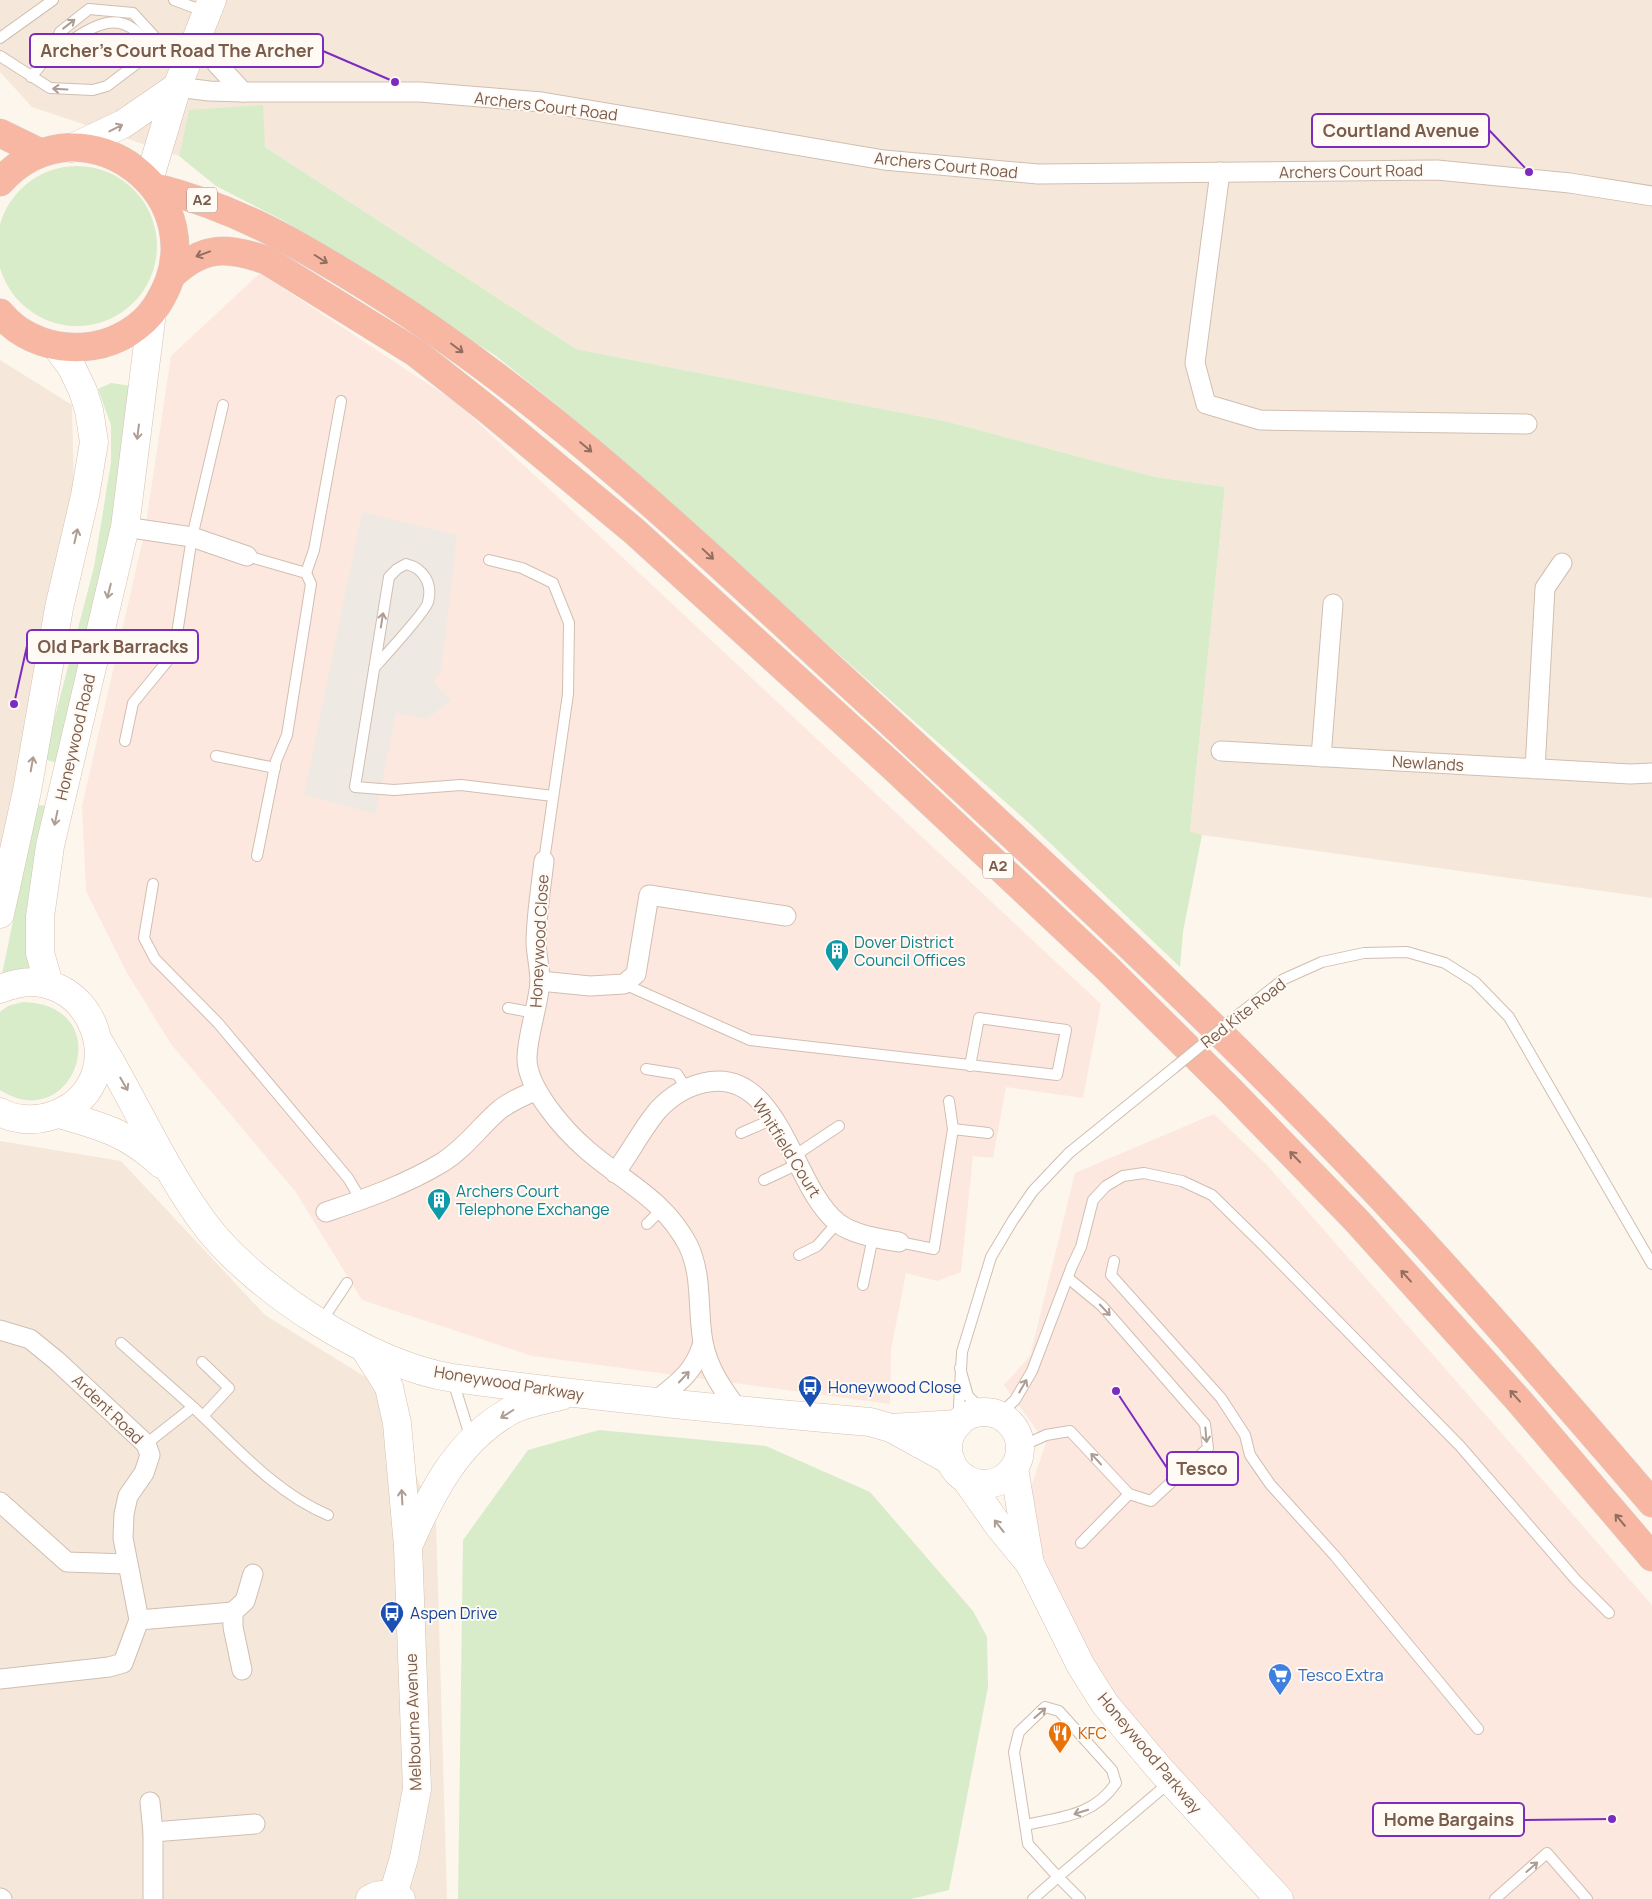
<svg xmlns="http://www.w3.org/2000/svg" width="1652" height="1899" font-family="Manrope,sans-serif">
<rect width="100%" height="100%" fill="#fdf6ec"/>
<g fill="#f5e8da">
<polygon points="0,0 1652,0 1652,898 1202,835 1190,831 1225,487 1155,477 949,422 576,349 265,147 189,111 179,156 32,107 0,72"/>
<polygon points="0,360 72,405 74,493 0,874"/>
<polygon points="0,1141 121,1161 265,1315 372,1381 436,1519 447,1899 0,1899"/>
</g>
<g fill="#fde8e0">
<polygon points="260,273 457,403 1101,1004 1083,1098 1006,1087 993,1158 973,1156 961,1272 937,1281 906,1273 891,1350 890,1404 532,1356 362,1300 295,1191 171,1044 127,973 86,891 82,806 145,530 171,356"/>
<polygon points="1214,1114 1267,1165 1652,1605 1652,1899 1279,1899 1158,1767 1060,1623 1027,1499 1046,1443 1004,1385 1030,1356 1075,1173"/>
</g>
<polygon fill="#efe9e4" points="362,512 457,535 441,671 433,681 451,701 426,719 396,713 376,814 304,795"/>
<g fill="#d8ecc9">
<polygon points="263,105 265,147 576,349 949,422 1155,477 1225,487 1190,831 1202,835 1183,932 1180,967 1029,823 556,404 496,356 286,222 216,186 179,156 189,110"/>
<circle cx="77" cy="246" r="80"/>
<polygon points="111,383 132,386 119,499 57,763 44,759 94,567 111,462 111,425 98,389"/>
<polygon points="37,805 49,806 35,967 0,984"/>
<path d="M 23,1002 C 120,1004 75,1138 0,1090 L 0,1012 L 8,1006 Z"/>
<polygon points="599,1430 766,1446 870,1492 973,1611 987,1637 988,1687 949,1890 911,1899 458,1899 463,1540 528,1450"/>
</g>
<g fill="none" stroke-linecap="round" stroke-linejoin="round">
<g stroke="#d1beb0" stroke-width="12">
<g id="lane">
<polyline points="174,0 206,12"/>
<polyline points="0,38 53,0"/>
<polyline points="0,56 50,88 93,90 107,86 148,55 154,36 133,13 89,9 60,32 48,56 31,77"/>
<path d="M 48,56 C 79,38 114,0 144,40 L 142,49 L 129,62"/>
<polyline points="247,556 306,573 311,584 287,735 276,761 257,856"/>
<polyline points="489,560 522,568 553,583 569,623 568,694 544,861"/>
<polyline points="306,573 314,550 341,401"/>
<path d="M 374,668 C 383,658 427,610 428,602 C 433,583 423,568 406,564 L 397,569 L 389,577 L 355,787 L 394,790 L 461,785 L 553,796"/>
<polyline points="125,741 133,703 174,653 192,537 223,405"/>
<polyline points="216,756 275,768"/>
<polyline points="153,884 144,938 155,959 218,1023 348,1178 361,1200"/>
<polyline points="624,984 750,1040 1057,1075 1066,1030 979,1018 970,1066"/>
<polyline points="508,1008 535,1013"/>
<polyline points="1242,1012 1284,979 1322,962 1364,953 1407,952 1445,963 1475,982 1509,1017 1652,1264"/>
<polyline points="646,1069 677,1074 686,1088"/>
<polyline points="953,1129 988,1133"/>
<polyline points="741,1133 773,1119"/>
<polyline points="794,1156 839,1126"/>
<polyline points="764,1180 798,1164"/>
<polyline points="647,1224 663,1208"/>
<polyline points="899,1242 934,1249 953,1129 949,1101"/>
<polyline points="799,1255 817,1246 837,1223"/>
<polyline points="1114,1261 1111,1275 1221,1398 1245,1435 1250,1455 1270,1484 1335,1556 1478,1729"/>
<polyline points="863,1285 873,1237"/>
<polyline points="321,1322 347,1283"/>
<polyline points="121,1343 193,1407"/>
<polyline points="202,1362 229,1388 203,1416"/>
<polyline points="960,1368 968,1396 977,1405 987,1412 1003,1411 1015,1400 1032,1371 1072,1266 1081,1247 1093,1200 1106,1186 1123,1176 1144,1173 1182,1181 1212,1195 1263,1245 1460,1446 1576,1580 1609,1613"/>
<polyline points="453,1381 471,1439"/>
<polyline points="958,1424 962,1352 991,1257 1013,1220 1033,1191 1069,1153 1175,1067"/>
<path d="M 146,1444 L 193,1407 C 234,1445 275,1493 328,1515"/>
<polyline points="1020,1447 1046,1435 1070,1431 1129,1494 1151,1501 1208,1448 1205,1424 1102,1306 1068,1278"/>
<polyline points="1081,1543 1129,1494"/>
<path d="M 1025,1825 C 1061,1817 1094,1816 1116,1783 L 1112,1770 L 1059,1711 L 1045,1707 L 1019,1732 L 1014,1752 L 1028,1844 L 1058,1877 L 1033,1899"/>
<polyline points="1080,1899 1058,1877 1170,1782"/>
<polyline points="1495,1899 1547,1853 1587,1899"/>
</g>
</g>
<g stroke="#d1beb0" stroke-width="21">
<g id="street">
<polyline points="198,38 217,64 243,92"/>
<polyline points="177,87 209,91 243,92 420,92 542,102 884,160 1038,174 1437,170 1570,183 1652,196"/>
<polyline points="1220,172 1195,363 1206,404 1260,420 1527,424"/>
<polyline points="125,527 192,537 247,556"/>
<polyline points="1221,751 1630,774 1652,773"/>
<polyline points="1321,757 1333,604"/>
<polyline points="1535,769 1545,588 1562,563"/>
<path d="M 544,861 C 541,888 536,917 536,944 C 537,957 540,970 540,982 C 538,1007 528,1032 527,1057 C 526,1088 565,1131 587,1150 C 625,1183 664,1199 688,1245 C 703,1276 697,1309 703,1342 C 708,1369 723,1390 739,1411"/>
<polyline points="540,981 590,986 624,984 636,974 649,895 786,916"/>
<path d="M 615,1173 C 630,1153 642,1129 658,1110 C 670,1097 686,1087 703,1083 C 780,1064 792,1188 838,1223 C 853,1235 882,1239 899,1242"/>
<path d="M 326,1212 C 365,1199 407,1184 443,1162 C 466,1147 477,1130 497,1112 C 508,1102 523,1096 537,1090"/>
<polyline points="0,1330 30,1339 57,1361 146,1444 150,1455 144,1473 128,1496 124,1514 123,1538 139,1620 123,1663 109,1667 0,1679"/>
<path d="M 654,1402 C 678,1383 694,1373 703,1343"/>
<polyline points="0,1502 67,1562 127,1564"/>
<polyline points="139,1620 233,1612"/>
<polyline points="242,1670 233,1627 233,1612 245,1601 253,1574"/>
<polyline points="150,1802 153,1832 153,1899"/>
<polyline points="153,1832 255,1824"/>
<polyline points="0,1898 2,1899"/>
</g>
</g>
<g stroke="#d6c0b0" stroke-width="29">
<g id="secondary">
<polyline points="72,148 123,124 177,87"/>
<polyline points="149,180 177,87 212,0"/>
<polyline points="0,914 27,791 59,608 85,496 94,442 89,410 83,391 71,366 56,346"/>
<polyline points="49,984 40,953 40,917 50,846 125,527 152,312"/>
<path d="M 0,989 C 93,951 142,1089 48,1117 C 33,1121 14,1120 0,1112"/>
<path d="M 99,1042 C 136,1103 164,1170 207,1227 C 257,1291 372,1366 453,1378 C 511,1386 570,1393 628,1399 C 709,1408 789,1415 870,1422 L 891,1428 L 951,1461"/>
<path d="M 59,1114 C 101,1126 128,1133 161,1164"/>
<polyline points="365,1349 389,1387 397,1423 408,1546 417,1789 404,1858 393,1895"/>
<circle cx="984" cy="1448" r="36"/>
<polyline points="891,1428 958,1424"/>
<polyline points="1014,1468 1030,1564"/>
<polyline points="965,1478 998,1525 1030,1564 1081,1666 1105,1704 1158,1767 1279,1899"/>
<path d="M 408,1546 C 432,1492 457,1441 510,1411 C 524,1403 545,1400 561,1396"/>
<path d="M 370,1899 C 379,1893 392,1894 401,1899"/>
</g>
</g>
<g stroke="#dad1cd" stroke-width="29">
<g id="highway">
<polyline points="0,133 41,153"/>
<path d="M 0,182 C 83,90 225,199 157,305 C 143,327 118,342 92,346 C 58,351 22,340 0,313"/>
<path d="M 154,187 C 240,209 298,244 372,290 C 544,398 690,538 839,675 C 1022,844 1206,1012 1377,1193 C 1472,1294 1562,1398 1652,1503"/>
<path d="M 172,275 C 204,245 227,247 266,260 L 416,353 L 487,409 L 634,531 L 891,765 L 1107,968 L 1230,1090 L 1357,1221 L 1520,1402 L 1652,1557"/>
</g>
</g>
<use href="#lane" stroke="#fff" stroke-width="10"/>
<use href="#street" stroke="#fff" stroke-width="19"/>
<use href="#secondary" stroke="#fff" stroke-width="28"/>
<use href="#highway" stroke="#f7b7a3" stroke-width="28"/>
<g stroke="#d1beb0" stroke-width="12" stroke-linecap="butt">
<polyline id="lane-bridge" points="1175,1067 1242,1012"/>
</g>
<use href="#lane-bridge" stroke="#fff" stroke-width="10"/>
</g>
<defs><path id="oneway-shaft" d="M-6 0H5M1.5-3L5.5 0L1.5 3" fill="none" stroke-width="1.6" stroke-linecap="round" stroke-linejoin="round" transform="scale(1.25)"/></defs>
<g stroke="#af9d94">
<use href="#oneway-shaft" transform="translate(69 24) rotate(-38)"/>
<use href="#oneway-shaft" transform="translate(60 89) rotate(-177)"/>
<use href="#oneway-shaft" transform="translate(116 128) rotate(-27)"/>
<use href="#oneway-shaft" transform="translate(138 432) rotate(97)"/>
<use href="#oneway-shaft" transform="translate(76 536) rotate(-77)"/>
<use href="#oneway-shaft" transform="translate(109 591) rotate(104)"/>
<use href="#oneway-shaft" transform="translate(382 620) rotate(-81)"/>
<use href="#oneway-shaft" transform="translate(32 764) rotate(-80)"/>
<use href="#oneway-shaft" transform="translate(56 818) rotate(102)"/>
<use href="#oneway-shaft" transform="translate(124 1084) rotate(60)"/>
<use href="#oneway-shaft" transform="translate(1105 1310) rotate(47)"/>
<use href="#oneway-shaft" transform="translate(684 1377) rotate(-47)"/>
<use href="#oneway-shaft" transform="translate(1023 1386) rotate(-60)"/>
<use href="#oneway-shaft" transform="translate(507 1414) rotate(148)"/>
<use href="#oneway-shaft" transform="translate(1206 1435) rotate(85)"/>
<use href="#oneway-shaft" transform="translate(1096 1459) rotate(-133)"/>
<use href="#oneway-shaft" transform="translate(402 1497) rotate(-93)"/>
<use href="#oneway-shaft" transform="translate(999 1526) rotate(-128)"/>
<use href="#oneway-shaft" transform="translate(1040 1713) rotate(-41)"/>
<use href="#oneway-shaft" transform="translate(1081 1812) rotate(163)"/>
<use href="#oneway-shaft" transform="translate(1532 1867) rotate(-41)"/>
</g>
<g stroke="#936e5e">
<use href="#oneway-shaft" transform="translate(203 254) rotate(160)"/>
<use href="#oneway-shaft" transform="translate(321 259) rotate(32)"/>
<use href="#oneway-shaft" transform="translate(457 348) rotate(37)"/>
<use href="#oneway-shaft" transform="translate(586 447) rotate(40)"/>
<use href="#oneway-shaft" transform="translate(708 554) rotate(43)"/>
<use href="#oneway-shaft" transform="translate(1295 1157) rotate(-134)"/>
<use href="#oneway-shaft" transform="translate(1406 1276) rotate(-132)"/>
<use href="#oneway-shaft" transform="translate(1515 1396) rotate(-132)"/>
<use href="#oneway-shaft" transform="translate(1620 1520) rotate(-130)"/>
</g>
<defs>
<g id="building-pin" transform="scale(1.25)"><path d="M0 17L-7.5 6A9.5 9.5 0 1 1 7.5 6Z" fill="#0f9aa8" stroke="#fffaf3"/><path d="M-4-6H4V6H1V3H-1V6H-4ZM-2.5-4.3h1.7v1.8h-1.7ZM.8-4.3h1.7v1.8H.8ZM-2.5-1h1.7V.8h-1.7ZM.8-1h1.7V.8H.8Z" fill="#fff"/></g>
<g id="bus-pin" transform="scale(1.25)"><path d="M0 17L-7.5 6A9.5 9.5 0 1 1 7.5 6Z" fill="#1a4fb4" stroke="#fffaf3"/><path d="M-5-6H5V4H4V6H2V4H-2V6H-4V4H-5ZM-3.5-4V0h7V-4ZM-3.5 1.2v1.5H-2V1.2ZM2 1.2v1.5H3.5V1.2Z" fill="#fff"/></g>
<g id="supermarket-pin" transform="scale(1.25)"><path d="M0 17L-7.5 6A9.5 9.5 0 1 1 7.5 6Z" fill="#3f7fe0" stroke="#fffaf3"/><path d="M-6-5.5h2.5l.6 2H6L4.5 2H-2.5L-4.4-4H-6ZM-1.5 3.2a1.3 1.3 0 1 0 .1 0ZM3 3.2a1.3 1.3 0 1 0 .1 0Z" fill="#fff"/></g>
<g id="restaurant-pin" transform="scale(1.25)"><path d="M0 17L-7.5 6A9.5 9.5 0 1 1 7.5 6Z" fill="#e8710a" stroke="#fffaf3"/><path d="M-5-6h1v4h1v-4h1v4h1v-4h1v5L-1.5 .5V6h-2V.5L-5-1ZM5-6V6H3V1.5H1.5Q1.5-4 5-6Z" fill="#fff"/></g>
</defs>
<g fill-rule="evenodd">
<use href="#building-pin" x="837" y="951"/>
<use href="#building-pin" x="439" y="1200"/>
<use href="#bus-pin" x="810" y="1387"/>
<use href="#bus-pin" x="392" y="1613"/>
<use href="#supermarket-pin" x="1280" y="1675"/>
<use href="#restaurant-pin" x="1060" y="1733"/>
</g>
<g text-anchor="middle" stroke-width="4" stroke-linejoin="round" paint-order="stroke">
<g fill="#fffaf3" stroke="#a28b7f" stroke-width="1">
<rect x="187" y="187.5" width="30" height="25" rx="4"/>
<rect x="983" y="853.5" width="30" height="25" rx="4"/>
</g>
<g font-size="15" font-weight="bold" fill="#7a5c4d">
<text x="202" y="205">A2</text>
<text x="998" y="871">A2</text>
</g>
<g font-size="16" fill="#7a5c4d" stroke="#fffaf3">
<text transform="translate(546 106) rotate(7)" y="6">Archers Court Road</text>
<text transform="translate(946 165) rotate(6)" y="6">Archers Court Road</text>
<text transform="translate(1351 171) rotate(-1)" y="6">Archers Court Road</text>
<text transform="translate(75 737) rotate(-77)" y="6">Honeywood Road</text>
<text transform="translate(1428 763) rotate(3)" y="6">Newlands</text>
<text transform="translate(539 941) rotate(-87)" y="6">Honeywood Close</text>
<text transform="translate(1243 1013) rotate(-38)" y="6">Red Kite Road</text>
<text transform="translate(787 1148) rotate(58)" y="6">Whitfield Court</text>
<text transform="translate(509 1383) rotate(9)" y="6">Honeywood Parkway</text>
<text transform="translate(108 1409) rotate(44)" y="6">Ardent Road</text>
<text transform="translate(413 1722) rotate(-92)" y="6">Melbourne Avenue</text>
<text transform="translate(1150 1753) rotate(50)" y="6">Honeywood Parkway</text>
</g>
<g font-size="16" fill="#0d838f" stroke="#fffaf3" text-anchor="start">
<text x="854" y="948">Dover District<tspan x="854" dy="18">Council Offices</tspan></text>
<text x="456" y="1197">Archers Court<tspan x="456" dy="18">Telephone Exchange</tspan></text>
</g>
<g font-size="16" fill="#164399" stroke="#fffaf3" text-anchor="start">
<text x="828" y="1393">Honeywood Close</text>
<text x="410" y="1619">Aspen Drive</text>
</g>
<g font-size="16" fill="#366cbe" stroke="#fffaf3" text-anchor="start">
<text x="1298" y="1681">Tesco Extra</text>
</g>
<g font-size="16" fill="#c56008" stroke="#fffaf3" text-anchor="start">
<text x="1078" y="1739">KFC</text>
</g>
</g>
<path fill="none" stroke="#7b2cbf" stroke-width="2" d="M395 82L323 51M1529 172L1489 130M14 704L27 646M1116 1391L1167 1468M1612 1819L1524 1820"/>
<g fill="#7b2cbf" stroke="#fffaf3" stroke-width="2">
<circle cx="395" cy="82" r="5"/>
<circle cx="1529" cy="172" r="5"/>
<circle cx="14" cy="704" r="5"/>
<circle cx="1116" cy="1391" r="5"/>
<circle cx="1612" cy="1819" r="5"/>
</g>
<g fill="#fffaf3" stroke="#7b2cbf" stroke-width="2">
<rect x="30" y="34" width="293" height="33" rx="5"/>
<rect x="1312" y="114" width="177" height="33" rx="5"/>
<rect x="27" y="630" width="171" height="33" rx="5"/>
<rect x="1167" y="1452" width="71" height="33" rx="5"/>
<rect x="1373" y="1803" width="151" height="33" rx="5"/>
</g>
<g font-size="18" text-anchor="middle" font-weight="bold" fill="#7a5c4d">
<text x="177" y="57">Archer's Court Road The Archer</text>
<text x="1401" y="137">Courtland Avenue</text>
<text x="113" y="653">Old Park Barracks</text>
<text x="1202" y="1475">Tesco</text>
<text x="1449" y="1826">Home Bargains</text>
</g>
</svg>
